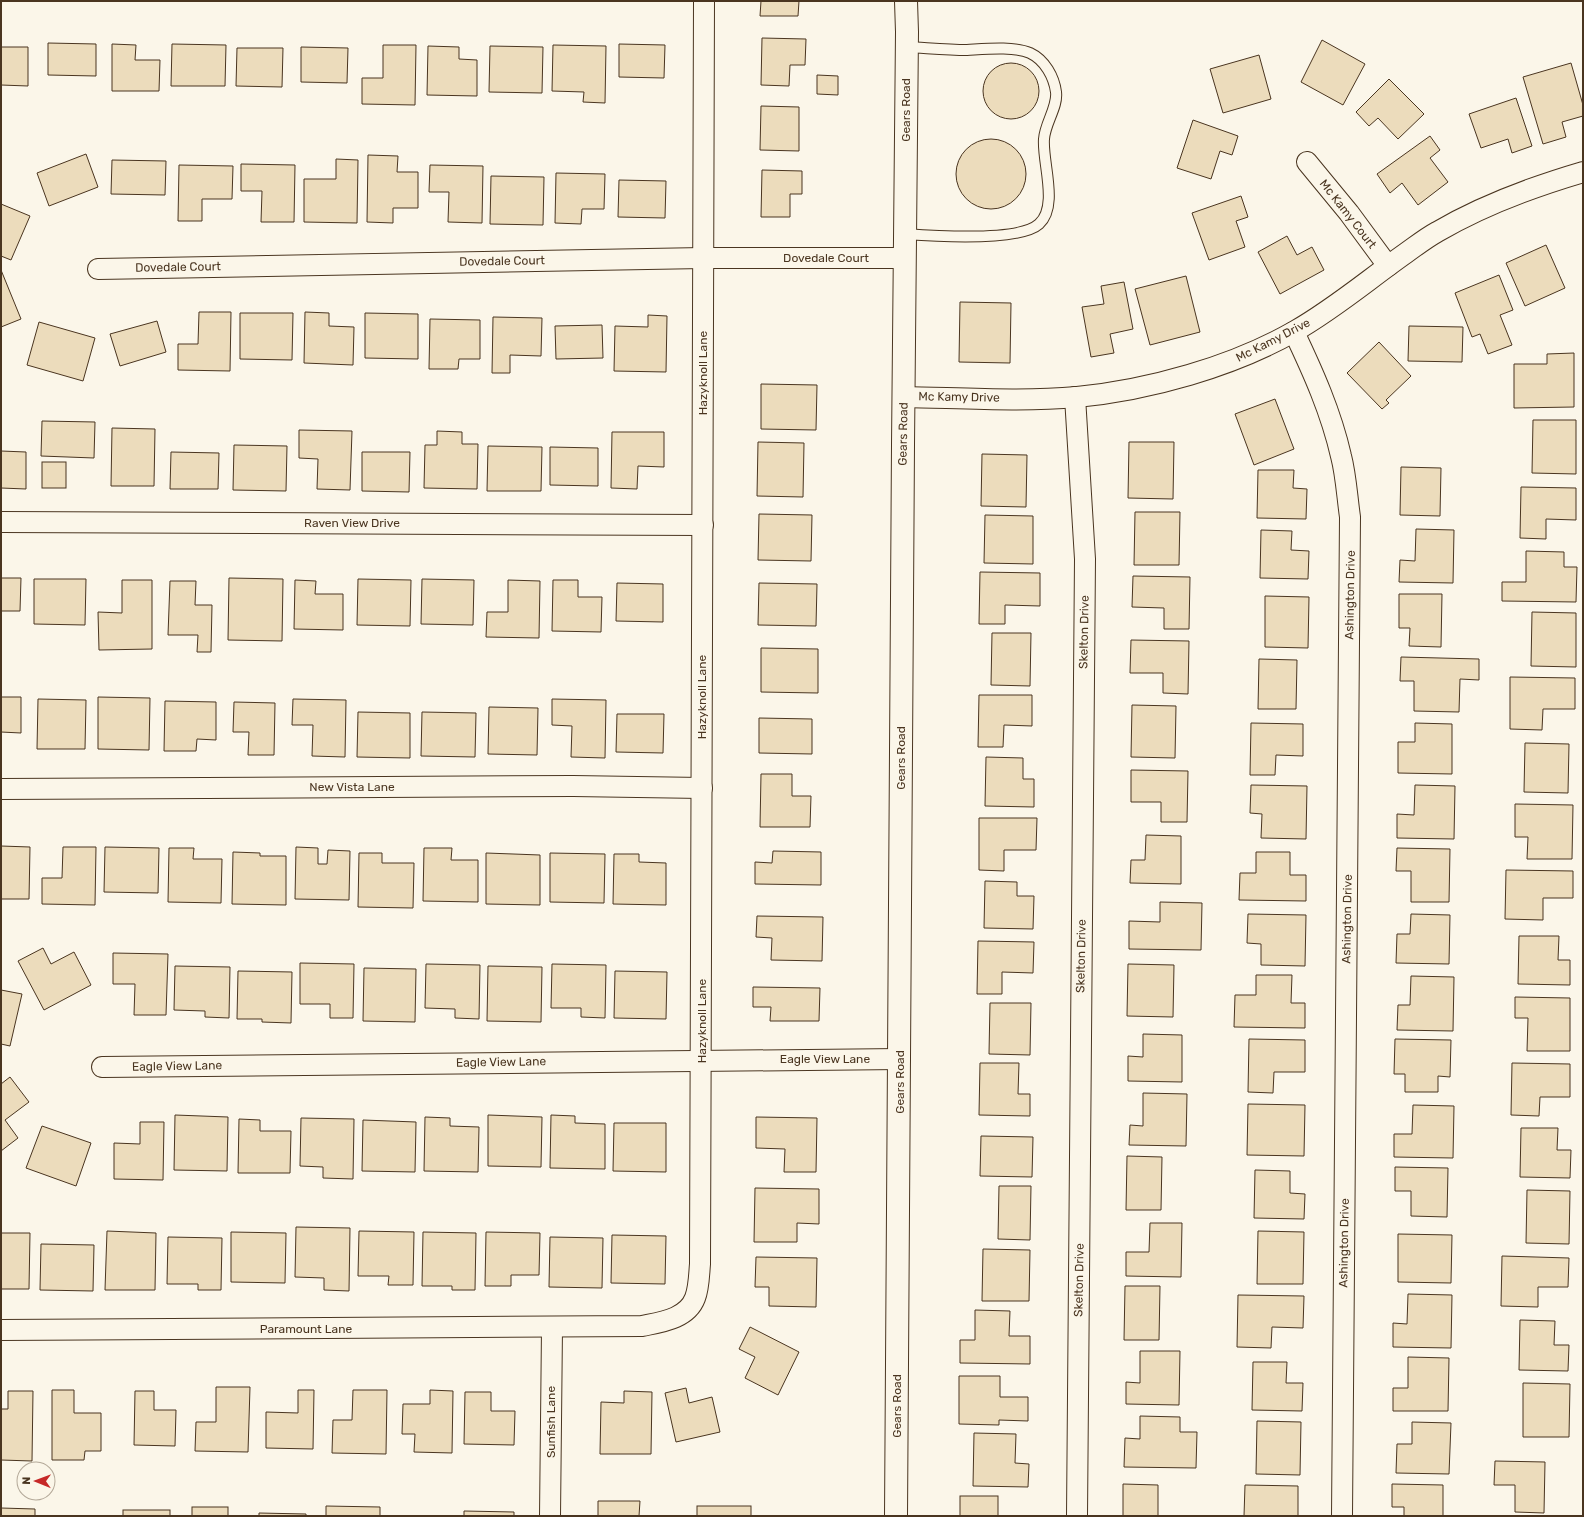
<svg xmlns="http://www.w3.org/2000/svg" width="1584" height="1517" font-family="Rubik,sans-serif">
<rect width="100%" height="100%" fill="#fbf6e9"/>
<g fill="#ecdcbc" stroke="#4a3520">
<polygon points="761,1 799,1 798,16 760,16"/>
<polygon points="762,38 806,39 805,65 790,65 789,86 761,85"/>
<polygon points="1322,40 1365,64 1343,105 1301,82"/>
<polygon points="48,43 96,44 96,76 48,75"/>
<polygon points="112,44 136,45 135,60 160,60 159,91 112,91"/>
<polygon points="172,44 226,45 225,86 171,86"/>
<polygon points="619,44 665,45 664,78 619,77"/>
<polygon points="383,45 416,45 415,105 362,104 362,78 383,78"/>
<polygon points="553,45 606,46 605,103 583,102 584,92 552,91"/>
<polygon points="428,46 459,47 459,59 477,60 477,96 427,95"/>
<polygon points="490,46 543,47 542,93 489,92"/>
<polygon points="1,47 28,47 28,86 1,85"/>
<polygon points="301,47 348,48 347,83 301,82"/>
<polygon points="237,48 283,48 282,87 236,86"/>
<polygon points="1259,55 1271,99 1223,113 1210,69"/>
<circle cx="1011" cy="91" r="28"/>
<polygon points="1571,63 1583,105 1583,116 1562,122 1566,137 1543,144 1523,77"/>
<polygon points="817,75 838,76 838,95 817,94"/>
<polygon points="1389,79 1424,114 1398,139 1378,118 1369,126 1356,112"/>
<polygon points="1516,98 1532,146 1512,153 1508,139 1481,148 1469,114"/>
<polygon points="761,106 799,107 799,151 760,150"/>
<polygon points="1193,120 1238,136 1232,155 1220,151 1211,179 1177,168"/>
<polygon points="1430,136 1440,150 1430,158 1448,182 1418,205 1402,183 1390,193 1377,174"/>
<circle cx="991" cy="174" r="35"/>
<polygon points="86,154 98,187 49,206 37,173"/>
<polygon points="368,155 398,156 397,172 418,172 418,208 393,208 393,223 367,222"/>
<polygon points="336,159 358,160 357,223 304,222 304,179 336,179"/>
<polygon points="112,160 166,161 165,195 111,194"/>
<polygon points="241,164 295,165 294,222 261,222 262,191 241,191"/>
<polygon points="179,165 233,166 232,199 202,199 202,221 178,221"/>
<polygon points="430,165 483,166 482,223 448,222 449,192 429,192"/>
<polygon points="762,170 802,171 802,194 790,194 790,217 761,217"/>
<polygon points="556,173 605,174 604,209 582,209 581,224 555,223"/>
<polygon points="491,176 544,177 543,225 490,224"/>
<polygon points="619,180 666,181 665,218 618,217"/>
<polygon points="1241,196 1248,217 1236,221 1245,247 1209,260 1192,213"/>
<polygon points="1,204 30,216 11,260 1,256"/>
<polygon points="1287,236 1297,255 1312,247 1324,270 1280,294 1258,252"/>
<polygon points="1546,245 1565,288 1525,306 1506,263"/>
<polygon points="1,270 21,319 1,327"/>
<polygon points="1499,275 1513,310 1500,315 1512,345 1488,354 1480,334 1472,337 1455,293"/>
<polygon points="1186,276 1200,332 1150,345 1135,289"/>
<polygon points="1124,282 1133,329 1110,334 1114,353 1091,357 1082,307 1104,304 1101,286"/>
<polygon points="960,302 1011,303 1010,363 959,362"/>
<polygon points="199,312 231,312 230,371 178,370 178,344 198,344"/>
<polygon points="305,312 329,313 329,326 354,327 353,365 304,363"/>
<polygon points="240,313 293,313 292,360 240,359"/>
<polygon points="365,313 418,314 418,359 365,358"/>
<polygon points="648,315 667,316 666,372 614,371 615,326 648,327"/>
<polygon points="493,317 542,318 541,356 510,355 510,373 492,373"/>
<polygon points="430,319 480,320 480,359 459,359 458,369 429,369"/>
<polygon points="157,321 166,352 120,366 110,334"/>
<polygon points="39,322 95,338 83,381 27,365"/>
<polygon points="602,325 603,358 556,359 555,326"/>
<polygon points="1409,326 1463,327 1462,362 1408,361"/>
<polygon points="1379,342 1411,376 1386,400 1389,403 1382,409 1347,373"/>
<polygon points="1574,353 1574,407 1514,408 1514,364 1547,364 1547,354"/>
<polygon points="761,384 817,385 816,430 761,429"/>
<polygon points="1275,399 1294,449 1254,465 1235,414"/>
<polygon points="1533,420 1576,420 1576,474 1532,473"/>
<polygon points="42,421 95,422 94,458 41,456"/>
<polygon points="112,428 155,429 154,486 111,486"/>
<polygon points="299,430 352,431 350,490 317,489 318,459 299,458"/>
<polygon points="437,431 462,432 462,444 478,444 477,489 424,488 425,445 437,445"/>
<polygon points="612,432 664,432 664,467 638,466 637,489 611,488"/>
<polygon points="758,442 804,443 803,497 757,496"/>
<polygon points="1129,442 1174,442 1173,499 1128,498"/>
<polygon points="234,445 287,446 286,491 233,490"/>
<polygon points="488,446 542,447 541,491 487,491"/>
<polygon points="550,447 598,448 598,486 550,485"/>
<polygon points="1,451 26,452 26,489 1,488"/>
<polygon points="171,452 219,453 218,489 170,489"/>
<polygon points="362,452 410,452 409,492 362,491"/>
<polygon points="982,454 1027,455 1026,507 981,506"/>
<rect x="42" y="462" width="24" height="26"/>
<polygon points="1401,467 1441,468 1440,516 1400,515"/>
<polygon points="1258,470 1294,470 1293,488 1307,489 1306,519 1257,518"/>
<polygon points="1521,487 1576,488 1576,520 1546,519 1546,539 1520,538"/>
<polygon points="1135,512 1180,512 1179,565 1134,565"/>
<polygon points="759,514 812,515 811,561 758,560"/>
<polygon points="985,515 1033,516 1033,564 984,563"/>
<polygon points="1416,529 1454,530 1453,583 1399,582 1400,560 1415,561"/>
<polygon points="1261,530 1292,531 1291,550 1309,551 1308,579 1260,578"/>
<polygon points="1526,551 1564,552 1564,567 1577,567 1576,602 1502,601 1502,582 1526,582"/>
<polygon points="980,572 1040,573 1040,606 1005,605 1005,624 979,624"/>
<polygon points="1133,576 1190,577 1189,629 1164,629 1164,608 1132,607"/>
<polygon points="1,578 21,578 20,611 1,611"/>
<polygon points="229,578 283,579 282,641 228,640"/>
<polygon points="34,579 86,579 85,625 34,624"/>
<polygon points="358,579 411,580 410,626 357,625"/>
<polygon points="422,579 474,580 473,625 421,624"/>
<polygon points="122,580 152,580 152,649 99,650 98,612 122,613"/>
<polygon points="295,580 316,581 315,594 343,594 343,630 294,629"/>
<polygon points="508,580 540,581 539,638 486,637 487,612 508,612"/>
<polygon points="553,580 578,580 578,597 602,597 601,632 552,631"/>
<polygon points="170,581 196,581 195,605 212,605 211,652 197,652 198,635 168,635"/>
<polygon points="617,583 663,584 663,622 616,621"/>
<polygon points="759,583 817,584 816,626 758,625"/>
<polygon points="1399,594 1442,594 1441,647 1409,646 1410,628 1399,628"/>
<polygon points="1265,596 1309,597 1308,648 1265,647"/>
<polygon points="1532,612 1576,613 1576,667 1531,666"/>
<polygon points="992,633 1031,633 1030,686 991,685"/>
<polygon points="1131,640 1189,641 1188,694 1163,693 1163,673 1130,673"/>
<polygon points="761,648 818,649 818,693 761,692"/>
<polygon points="1401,657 1479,659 1479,680 1460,679 1459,712 1414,711 1414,681 1400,681"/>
<polygon points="1259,659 1297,660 1296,709 1258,709"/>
<polygon points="1510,677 1575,678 1575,709 1543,709 1542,730 1510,729"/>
<polygon points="979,695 1032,695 1032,726 1004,725 1003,747 978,747"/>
<polygon points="1,697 21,697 21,733 1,732"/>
<polygon points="98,697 150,698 149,750 98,749"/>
<polygon points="38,699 86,700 85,749 37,749"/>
<polygon points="293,699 346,700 345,757 312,756 313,725 292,725"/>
<polygon points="552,699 606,700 605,758 571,757 572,726 552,725"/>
<polygon points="165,701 216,702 216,740 197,739 196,751 164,751"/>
<polygon points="234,702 275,703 274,755 248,755 249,732 233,732"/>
<polygon points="1132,705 1176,706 1175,758 1131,757"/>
<polygon points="489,707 538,708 537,755 488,754"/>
<polygon points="358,712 410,713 410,758 357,757"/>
<polygon points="422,712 476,713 475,757 421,756"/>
<polygon points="617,714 664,714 663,753 616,752"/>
<polygon points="759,718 812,719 812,754 759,753"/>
<polygon points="1251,723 1303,724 1303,756 1276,755 1275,775 1250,775"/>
<polygon points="1415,723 1452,724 1452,774 1398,773 1398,742 1415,742"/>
<polygon points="1525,743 1569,744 1568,793 1524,792"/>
<polygon points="986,757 1023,758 1023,779 1034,779 1034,807 985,806"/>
<polygon points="1131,770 1188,771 1187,822 1161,822 1161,802 1131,802"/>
<polygon points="761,774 792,774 792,796 811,796 810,827 760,827"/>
<polygon points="1251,785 1307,786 1306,839 1261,838 1262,814 1250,813"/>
<polygon points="1415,785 1455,786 1454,839 1397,838 1397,814 1414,815"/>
<polygon points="1515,804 1573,805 1572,859 1527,859 1528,837 1515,837"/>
<polygon points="979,818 1037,818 1036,850 1004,850 1004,871 979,870"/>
<polygon points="1146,835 1181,836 1181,884 1130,883 1131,860 1145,860"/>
<polygon points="1,846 30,847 29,899 1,899"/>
<polygon points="63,847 96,847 95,905 42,904 42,878 62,878"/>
<polygon points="105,847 159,848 158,893 104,892"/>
<polygon points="296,847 318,848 318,864 327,864 328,850 350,851 349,900 295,899"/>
<polygon points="169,848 194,848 193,859 222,859 221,903 168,902"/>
<polygon points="424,848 452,848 451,860 478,860 478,902 423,901"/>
<polygon points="1397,848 1450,849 1449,902 1411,902 1411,871 1396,871"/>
<polygon points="773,851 821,852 821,885 755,884 755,862 772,863"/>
<polygon points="233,852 260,853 260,856 286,856 286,905 232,904"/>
<polygon points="1256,852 1290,852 1290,875 1306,875 1306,901 1239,900 1240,873 1256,873"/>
<polygon points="359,853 382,853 382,863 414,863 413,908 358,907"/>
<polygon points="486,853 540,855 540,905 486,904"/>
<polygon points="550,853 605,854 604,903 550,902"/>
<polygon points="614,854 639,854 639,862 666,863 666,905 613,904"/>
<polygon points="1506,870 1573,871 1573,898 1543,898 1543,920 1505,919"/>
<polygon points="985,881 1017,882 1017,896 1034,896 1033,929 984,928"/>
<polygon points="1160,902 1202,903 1201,950 1129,949 1129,921 1160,922"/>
<polygon points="1248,914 1306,915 1305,966 1261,965 1261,944 1247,943"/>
<polygon points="1411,914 1450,915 1449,964 1396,963 1397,934 1410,934"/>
<polygon points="757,916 823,917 822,961 771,960 772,938 756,937"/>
<polygon points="1519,936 1559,936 1558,960 1570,960 1570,985 1518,984"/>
<polygon points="978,941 1034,942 1033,973 1002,972 1002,994 977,994"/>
<polygon points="43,948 51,964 74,952 91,985 44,1010 18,961"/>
<polygon points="113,953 168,954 166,1015 134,1015 135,984 113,984"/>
<polygon points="300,963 354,964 353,1018 330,1018 330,1004 300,1004"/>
<polygon points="426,964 480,965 479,1019 455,1018 455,1009 425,1008"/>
<polygon points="552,964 606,965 605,1018 581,1017 581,1008 551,1008"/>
<polygon points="1128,964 1174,965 1173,1017 1127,1016"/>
<polygon points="175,966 230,967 229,1018 205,1017 205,1011 174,1010"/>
<polygon points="488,966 542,967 541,1022 487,1021"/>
<polygon points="364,968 416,969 415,1022 363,1021"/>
<polygon points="238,971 292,972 291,1023 262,1022 262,1019 237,1019"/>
<polygon points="615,971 667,972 666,1019 614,1018"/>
<polygon points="1256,975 1292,975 1291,1003 1305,1003 1305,1028 1234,1027 1235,995 1256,995"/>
<polygon points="1411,976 1454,977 1453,1031 1397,1030 1398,1005 1410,1005"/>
<polygon points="753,987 820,988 819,1021 770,1021 771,1007 753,1007"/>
<polygon points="1,990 22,994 10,1046 1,1044"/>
<polygon points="1515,997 1570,998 1570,1051 1527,1051 1528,1018 1515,1018"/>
<polygon points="990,1003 1031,1003 1030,1055 989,1054"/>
<polygon points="1143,1034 1182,1035 1182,1082 1128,1081 1128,1056 1143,1057"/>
<polygon points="1249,1039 1305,1040 1305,1072 1274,1072 1273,1093 1248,1092"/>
<polygon points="1395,1039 1451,1040 1450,1077 1438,1076 1438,1092 1405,1092 1405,1074 1394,1074"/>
<polygon points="980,1063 1019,1063 1018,1094 1030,1094 1030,1116 979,1115"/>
<polygon points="1512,1063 1570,1064 1570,1097 1540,1097 1539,1116 1511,1115"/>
<polygon points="10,1077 29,1102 5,1120 18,1138 1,1151 1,1084"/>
<polygon points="1143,1093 1187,1094 1186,1146 1129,1145 1130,1125 1143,1126"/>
<polygon points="1248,1104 1305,1105 1304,1156 1247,1155"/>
<polygon points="1413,1105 1454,1106 1453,1158 1394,1157 1394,1134 1412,1134"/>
<polygon points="175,1115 228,1117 227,1171 174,1170"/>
<polygon points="488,1115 542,1117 541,1167 488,1166"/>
<polygon points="551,1115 575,1116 575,1123 605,1124 605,1169 550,1168"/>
<polygon points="425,1117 450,1118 450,1126 479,1127 478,1172 424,1171"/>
<polygon points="756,1117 817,1118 816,1172 784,1172 785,1149 756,1148"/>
<polygon points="301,1118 354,1119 353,1179 323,1178 323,1167 300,1166"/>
<polygon points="239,1119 260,1120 260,1131 291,1131 290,1173 238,1173"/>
<polygon points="363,1120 416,1122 415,1172 362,1171"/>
<polygon points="140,1122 164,1122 163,1180 114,1179 114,1143 140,1144"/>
<polygon points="614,1123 666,1123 666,1172 613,1171"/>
<polygon points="42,1126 91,1143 76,1186 26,1168"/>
<polygon points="1521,1128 1558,1128 1557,1150 1571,1150 1570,1178 1520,1177"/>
<polygon points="981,1136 1033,1137 1032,1177 980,1176"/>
<polygon points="1127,1156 1162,1157 1161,1210 1126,1210"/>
<polygon points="1395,1167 1448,1168 1447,1217 1411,1216 1411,1191 1395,1191"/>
<polygon points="1255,1170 1290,1171 1290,1193 1305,1194 1304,1219 1254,1218"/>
<polygon points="999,1186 1031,1186 1030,1240 998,1239"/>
<polygon points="755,1188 819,1189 819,1224 797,1223 797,1242 754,1242"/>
<polygon points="1527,1190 1570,1191 1569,1244 1526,1243"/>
<polygon points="1150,1223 1182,1223 1181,1277 1126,1276 1126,1252 1149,1252"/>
<polygon points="296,1227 350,1228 349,1291 324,1290 324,1278 295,1277"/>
<polygon points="107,1231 156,1233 155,1290 105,1290"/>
<polygon points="359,1231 414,1232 413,1285 388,1285 389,1276 358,1276"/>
<polygon points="1258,1231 1304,1232 1303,1284 1257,1284"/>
<polygon points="231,1232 286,1233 285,1283 231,1282"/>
<polygon points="423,1232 476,1233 475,1290 452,1290 452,1286 422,1286"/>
<polygon points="486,1232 540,1233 539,1275 511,1275 511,1286 485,1286"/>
<polygon points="1,1233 30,1233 29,1289 1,1289"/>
<polygon points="1398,1234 1452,1235 1451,1283 1398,1282"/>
<polygon points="612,1235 666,1236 665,1284 611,1283"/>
<polygon points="168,1237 222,1238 221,1290 198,1290 198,1284 167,1284"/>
<polygon points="550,1237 603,1238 602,1288 549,1287"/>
<polygon points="41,1244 94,1245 93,1291 40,1290"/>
<polygon points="983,1249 1030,1250 1029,1301 982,1301"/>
<polygon points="1502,1256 1569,1258 1568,1287 1538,1287 1538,1307 1501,1306"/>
<polygon points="756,1257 817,1258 816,1307 769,1306 769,1287 755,1287"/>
<polygon points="1125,1286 1160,1286 1159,1340 1124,1340"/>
<polygon points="1408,1294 1452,1295 1451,1348 1393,1347 1393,1323 1407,1324"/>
<polygon points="1238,1295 1304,1296 1303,1328 1272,1327 1271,1348 1237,1347"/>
<polygon points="975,1310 1010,1311 1009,1336 1030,1336 1030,1364 960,1363 960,1340 975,1340"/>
<polygon points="1520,1320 1555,1321 1554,1345 1569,1345 1568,1371 1519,1370"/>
<polygon points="750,1327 799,1352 778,1395 745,1378 755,1357 739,1349"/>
<polygon points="1140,1351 1180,1351 1179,1405 1126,1404 1126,1382 1140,1383"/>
<polygon points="1408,1357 1449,1358 1448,1411 1393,1411 1393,1388 1408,1388"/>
<polygon points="1253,1362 1287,1362 1286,1383 1303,1383 1302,1411 1252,1410"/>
<polygon points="959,1376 1000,1376 1000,1397 1028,1397 1028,1421 999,1420 999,1425 959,1424"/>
<polygon points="1523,1383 1570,1384 1569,1437 1523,1437"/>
<polygon points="216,1387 250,1387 248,1452 195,1451 196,1422 216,1422"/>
<polygon points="686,1388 689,1403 712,1397 720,1432 676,1442 665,1393"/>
<polygon points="52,1390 74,1390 74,1413 101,1413 101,1451 85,1451 84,1460 52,1460"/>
<polygon points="298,1390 314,1390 313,1449 266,1448 266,1412 298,1413"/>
<polygon points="353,1390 387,1390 386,1454 332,1453 333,1420 352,1420"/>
<polygon points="430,1390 453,1391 452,1453 414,1452 415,1434 402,1434 403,1404 430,1404"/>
<polygon points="8,1391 33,1391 32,1461 1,1460 1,1409 8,1409"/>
<polygon points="135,1391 154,1391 154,1410 176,1410 175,1446 134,1445"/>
<polygon points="624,1391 652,1392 651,1454 600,1454 601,1402 624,1403"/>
<polygon points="465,1392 491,1392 491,1411 515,1411 514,1445 464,1444"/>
<polygon points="1140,1416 1180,1417 1180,1432 1197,1432 1196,1468 1124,1467 1125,1438 1140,1439"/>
<polygon points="1257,1421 1301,1422 1300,1475 1256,1474"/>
<polygon points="1412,1422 1451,1423 1449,1474 1396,1473 1397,1444 1412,1444"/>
<polygon points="974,1433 1016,1434 1015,1463 1029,1464 1028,1487 973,1486"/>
<polygon points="1495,1461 1545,1462 1544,1513 1515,1512 1515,1485 1494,1485"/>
<polygon points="1123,1484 1158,1485 1158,1516 1123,1516"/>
<polygon points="1392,1484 1443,1485 1443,1516 1404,1516 1404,1507 1392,1507"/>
<polygon points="1245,1485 1298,1486 1298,1516 1244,1516"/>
<rect x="960" y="1496" width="38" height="20"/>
<polygon points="598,1501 640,1501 639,1516 598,1516"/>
<polygon points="326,1506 380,1507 380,1516 326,1516"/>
<rect x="697" y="1506" width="54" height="10"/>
<rect x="192" y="1507" width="36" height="9"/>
<polygon points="1,1508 35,1509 35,1516 1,1516"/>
<rect x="123" y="1510" width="47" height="6"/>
<polygon points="464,1511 514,1512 514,1516 464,1516"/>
<polygon points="259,1513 306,1514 306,1516 259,1516"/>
</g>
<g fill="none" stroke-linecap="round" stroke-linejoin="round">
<g stroke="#4a3520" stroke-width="12">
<path id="lane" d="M 905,234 C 933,236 1019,242 1039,224 C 1059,206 1042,162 1044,139 C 1045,123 1058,107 1056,92 C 1054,77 1045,60 1030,53 C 1014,46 985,49 967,50 C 947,50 927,48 907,47"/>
</g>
<g stroke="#4a3520" stroke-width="22">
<g id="street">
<polyline points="1307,162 1349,213 1388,266"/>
<polyline points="98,269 703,258 905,258"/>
<path d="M 1294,332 C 1313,372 1331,412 1341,456 C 1346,475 1347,496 1350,517 L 1342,1516"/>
<path d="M 904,397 C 961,398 1020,402 1077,397 C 1149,390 1232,367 1295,331 C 1334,309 1369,279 1406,253 C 1416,246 1426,238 1437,232 C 1483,205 1532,187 1583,172"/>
<polyline points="1075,397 1085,559 1077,1516"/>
<polyline points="1,522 703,525"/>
<polyline points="1,789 573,786 702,788"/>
<polyline points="102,1067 900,1059"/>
<path d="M 1,1330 L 642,1326 C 661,1322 687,1319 695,1298 C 699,1288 699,1275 700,1264 L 704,1"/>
<polyline points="550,1516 552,1328"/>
</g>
</g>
<g stroke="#4a3520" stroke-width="24">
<polyline id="secondary" points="896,1516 903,445 907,32 906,1"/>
</g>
<use href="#lane" stroke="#fbf6e9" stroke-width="10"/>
<use href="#street" stroke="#fbf6e9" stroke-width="20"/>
<use href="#secondary" stroke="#fbf6e9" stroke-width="22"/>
</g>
<g text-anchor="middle" stroke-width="3" stroke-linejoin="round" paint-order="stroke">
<g font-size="12" fill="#4a3520" stroke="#fbf6e9">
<text transform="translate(906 110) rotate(-90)" y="4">Gears Road</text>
<text transform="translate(1348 214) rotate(52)" y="4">Mc Kamy Court</text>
<text x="826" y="262">Dovedale Court</text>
<text transform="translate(502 261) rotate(-1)" y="4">Dovedale Court</text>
<text transform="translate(178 267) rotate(-1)" y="4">Dovedale Court</text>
<text transform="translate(1273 340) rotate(-27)" y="4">Mc Kamy Drive</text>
<text transform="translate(703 373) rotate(-90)" y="4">Hazyknoll Lane</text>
<text transform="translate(959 397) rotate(1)" y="4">Mc Kamy Drive</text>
<text transform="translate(903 434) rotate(-89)" y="4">Gears Road</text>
<text x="352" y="527">Raven View Drive</text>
<text transform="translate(1350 595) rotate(-89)" y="4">Ashington Drive</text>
<text transform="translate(1084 632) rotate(-89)" y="4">Skelton Drive</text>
<text transform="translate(702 697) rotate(-90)" y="4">Hazyknoll Lane</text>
<text transform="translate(901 758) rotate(-90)" y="4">Gears Road</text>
<text x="352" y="791">New Vista Lane</text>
<text transform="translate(1347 919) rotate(-89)" y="4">Ashington Drive</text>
<text transform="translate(1081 956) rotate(-89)" y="4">Skelton Drive</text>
<text transform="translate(702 1021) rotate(-90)" y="4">Hazyknoll Lane</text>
<text x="825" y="1063">Eagle View Lane</text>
<text transform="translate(501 1062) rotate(-1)" y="4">Eagle View Lane</text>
<text transform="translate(177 1066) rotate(-1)" y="4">Eagle View Lane</text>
<text transform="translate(900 1082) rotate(-90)" y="4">Gears Road</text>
<text transform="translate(1344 1243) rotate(-89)" y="4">Ashington Drive</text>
<text transform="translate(1079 1280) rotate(-89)" y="4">Skelton Drive</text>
<text x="306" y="1333">Paramount Lane</text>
<text transform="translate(897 1406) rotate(-90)" y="4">Gears Road</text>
<text transform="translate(551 1422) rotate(-90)" y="4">Sunfish Lane</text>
</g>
</g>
<rect width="1584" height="1517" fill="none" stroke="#4a3520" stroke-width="4"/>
<g transform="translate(36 1481) rotate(271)"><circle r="19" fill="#fbf6e9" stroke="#b4a999"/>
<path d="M0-3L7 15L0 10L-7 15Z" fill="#c62828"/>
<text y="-6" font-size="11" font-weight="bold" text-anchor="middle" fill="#4a3520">N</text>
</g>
</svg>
